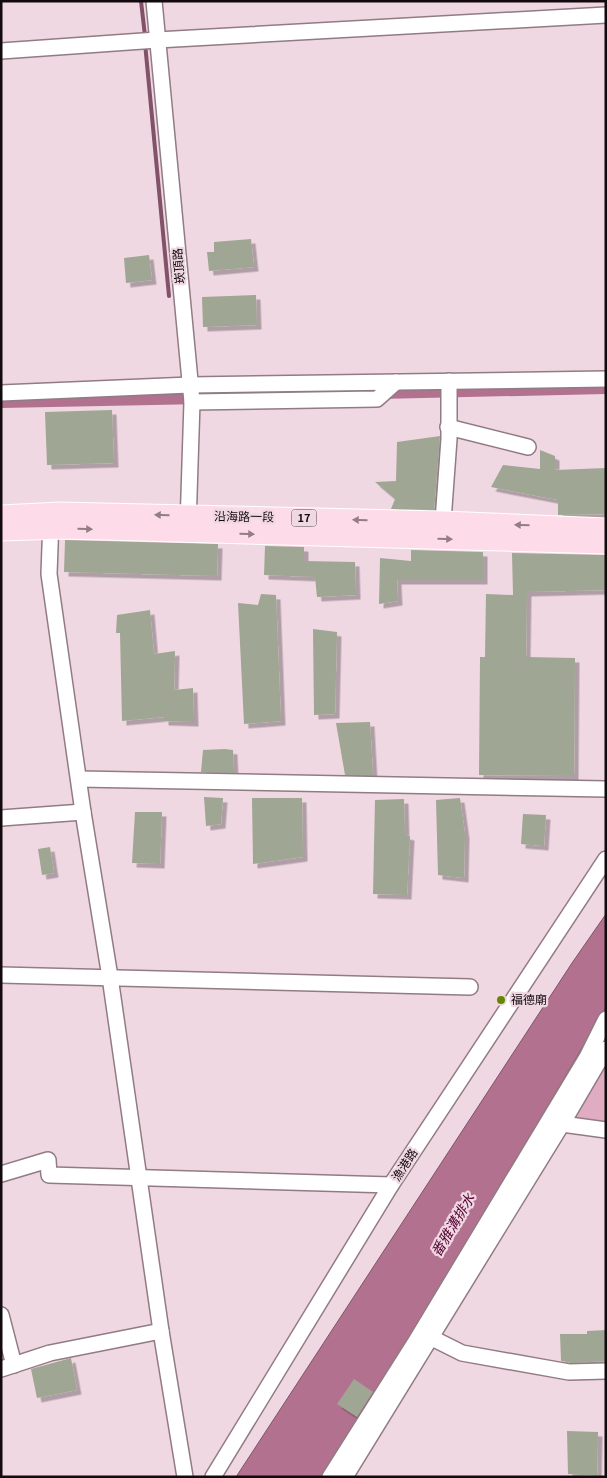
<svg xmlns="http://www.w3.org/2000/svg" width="607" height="1478" font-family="Georgia,'Noto Sans TC',serif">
<defs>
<filter id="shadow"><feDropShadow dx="4.5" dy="4.5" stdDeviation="0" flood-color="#0004"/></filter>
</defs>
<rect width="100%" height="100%" fill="#f0d8e2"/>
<polygon fill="#dfacc2" points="604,1066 606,1066 606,1124 574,1119"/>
<polygon fill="#b1718f" stroke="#815268" points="606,914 606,1007 406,1348 327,1477 236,1477 572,963"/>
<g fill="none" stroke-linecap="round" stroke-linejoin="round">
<g stroke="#815268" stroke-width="4">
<polyline points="141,1 145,36"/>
<polyline points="145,43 169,296"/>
</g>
<g stroke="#b1718f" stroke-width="14">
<polyline points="379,392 606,387"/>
<polyline points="1,401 203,397"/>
</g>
</g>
<g fill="#9fa693" filter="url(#shadow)">
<polygon points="251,239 254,267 209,271 207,252 214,252 214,242"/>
<polygon points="149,255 152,280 126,283 124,258"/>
<polygon points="256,295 257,325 203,327 202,297"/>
<polygon points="112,410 114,463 47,465 45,412"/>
<polygon points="440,436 434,510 391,509 395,499 375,482 396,481 397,442"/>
<polygon points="540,450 555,456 555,470 606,468 606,514 558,515 558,500 491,487 503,465 540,469"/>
<polygon points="65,540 218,544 217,576 64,572"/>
<polygon points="265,546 304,547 304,561 355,562 356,595 317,597 315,577 264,575"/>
<polygon points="411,550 483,552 483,580 397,580 398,601 379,604 380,558 411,561"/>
<polygon points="512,553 606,555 606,590 527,592 526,657 575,658 574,776 479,775 480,657 485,657 486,594 513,595"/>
<polygon points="261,594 276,595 281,721 244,724 238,603 258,605"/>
<polygon points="150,610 154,654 175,651 174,690 193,688 194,722 164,721 164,717 122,721 120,633 116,633 117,615"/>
<polygon points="313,629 337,632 335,714 314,715"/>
<polygon points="370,722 373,775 345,775 336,723"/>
<polygon points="225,749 233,750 234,773 201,772 203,750"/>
<polygon points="204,797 223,798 221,824 206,826"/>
<polygon points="252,798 302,798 303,857 253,864"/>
<polygon points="460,798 465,834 464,878 438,875 436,800"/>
<polygon points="404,799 405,835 410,836 407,895 373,894 375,800"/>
<polygon points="135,812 162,812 160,864 132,863"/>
<polygon points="523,814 546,815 544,846 521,844"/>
<polygon points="50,847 54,873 42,875 38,849"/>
<polygon points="606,1330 606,1361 573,1363 561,1361 560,1334 587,1334 587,1331"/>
<polygon points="71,1358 77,1390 37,1398 31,1369"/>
<polygon points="354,1379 373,1392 357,1417 337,1404"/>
<polygon points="567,1431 598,1432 597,1476 568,1474"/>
</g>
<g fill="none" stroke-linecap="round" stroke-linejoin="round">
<g stroke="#917b84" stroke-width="18">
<g id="minor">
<polyline points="154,1 192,402 188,526"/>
<polyline points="1,51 157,40 606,15"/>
<polyline points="1,393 190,385 606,379"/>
<polyline points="192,402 377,399 396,382"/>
<polyline points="448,427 528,447"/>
<polyline points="51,519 49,574 83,812 110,977 161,1331 185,1477"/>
<polyline points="443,521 449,439 449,381"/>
<polyline points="79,779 606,789"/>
<polyline points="1,818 83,812"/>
<polyline points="1,975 470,987"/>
<polyline points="562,1124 606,1130"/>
<polyline points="1,1174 48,1160 49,1175 391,1185"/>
<polyline points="1,1315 14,1365"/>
<polyline points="420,1340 430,1337 462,1353 569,1372 606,1371"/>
<polyline points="1,1369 50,1353 161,1331"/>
<polyline points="213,1477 391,1185 606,859"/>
<polyline points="330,1477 416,1341 587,1057 606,1019"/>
<polyline points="345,1477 562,1124 606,1049"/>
</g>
</g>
<g stroke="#fff" stroke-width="21">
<g id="major">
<polyline points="1,515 60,512 102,513 443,521 606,528"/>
<polyline points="1,531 60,529 106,530 606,544"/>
</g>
</g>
<use href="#minor" stroke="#fff" stroke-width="15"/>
<use href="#major" stroke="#fddbe9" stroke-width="19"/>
</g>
<defs><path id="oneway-solid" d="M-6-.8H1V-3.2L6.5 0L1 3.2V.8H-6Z" transform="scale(1.25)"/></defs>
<g fill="#937d86">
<use href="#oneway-solid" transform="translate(162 515) rotate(-178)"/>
<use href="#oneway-solid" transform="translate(360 520) rotate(-179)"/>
<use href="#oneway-solid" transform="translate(522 525) rotate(-178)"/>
<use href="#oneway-solid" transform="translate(85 529) rotate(1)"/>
<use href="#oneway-solid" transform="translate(247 534) rotate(1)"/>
<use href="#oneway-solid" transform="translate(445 539) rotate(1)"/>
</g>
<circle fill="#678702" stroke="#f0d8e2" stroke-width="2" cx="501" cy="1000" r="5"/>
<g text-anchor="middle" stroke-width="4.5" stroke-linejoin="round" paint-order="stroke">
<rect fill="#f0d8e2" stroke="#55484d" stroke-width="1" x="291.5" y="509.5" width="25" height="17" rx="4"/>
<g font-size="11" font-weight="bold" fill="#120a0d">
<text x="304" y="522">17</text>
</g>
<g font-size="12" fill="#120a0d" stroke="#f0d8e2">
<text transform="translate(179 266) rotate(-95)" y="4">崁頂路</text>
<text transform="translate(244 517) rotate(1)" y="4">沿海路一段</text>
<text transform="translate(405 1165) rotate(-57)" y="4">漁港路</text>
</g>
<g font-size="12" fill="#120a0d" stroke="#f0d8e2" text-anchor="start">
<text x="511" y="1004">福德廟</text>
</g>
<g font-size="14" font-style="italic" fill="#560536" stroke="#f0d8e2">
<text transform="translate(453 1225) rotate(-59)" y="5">番雅溝排水</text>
</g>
</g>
<rect width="607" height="1478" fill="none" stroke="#120a0d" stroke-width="5"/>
</svg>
